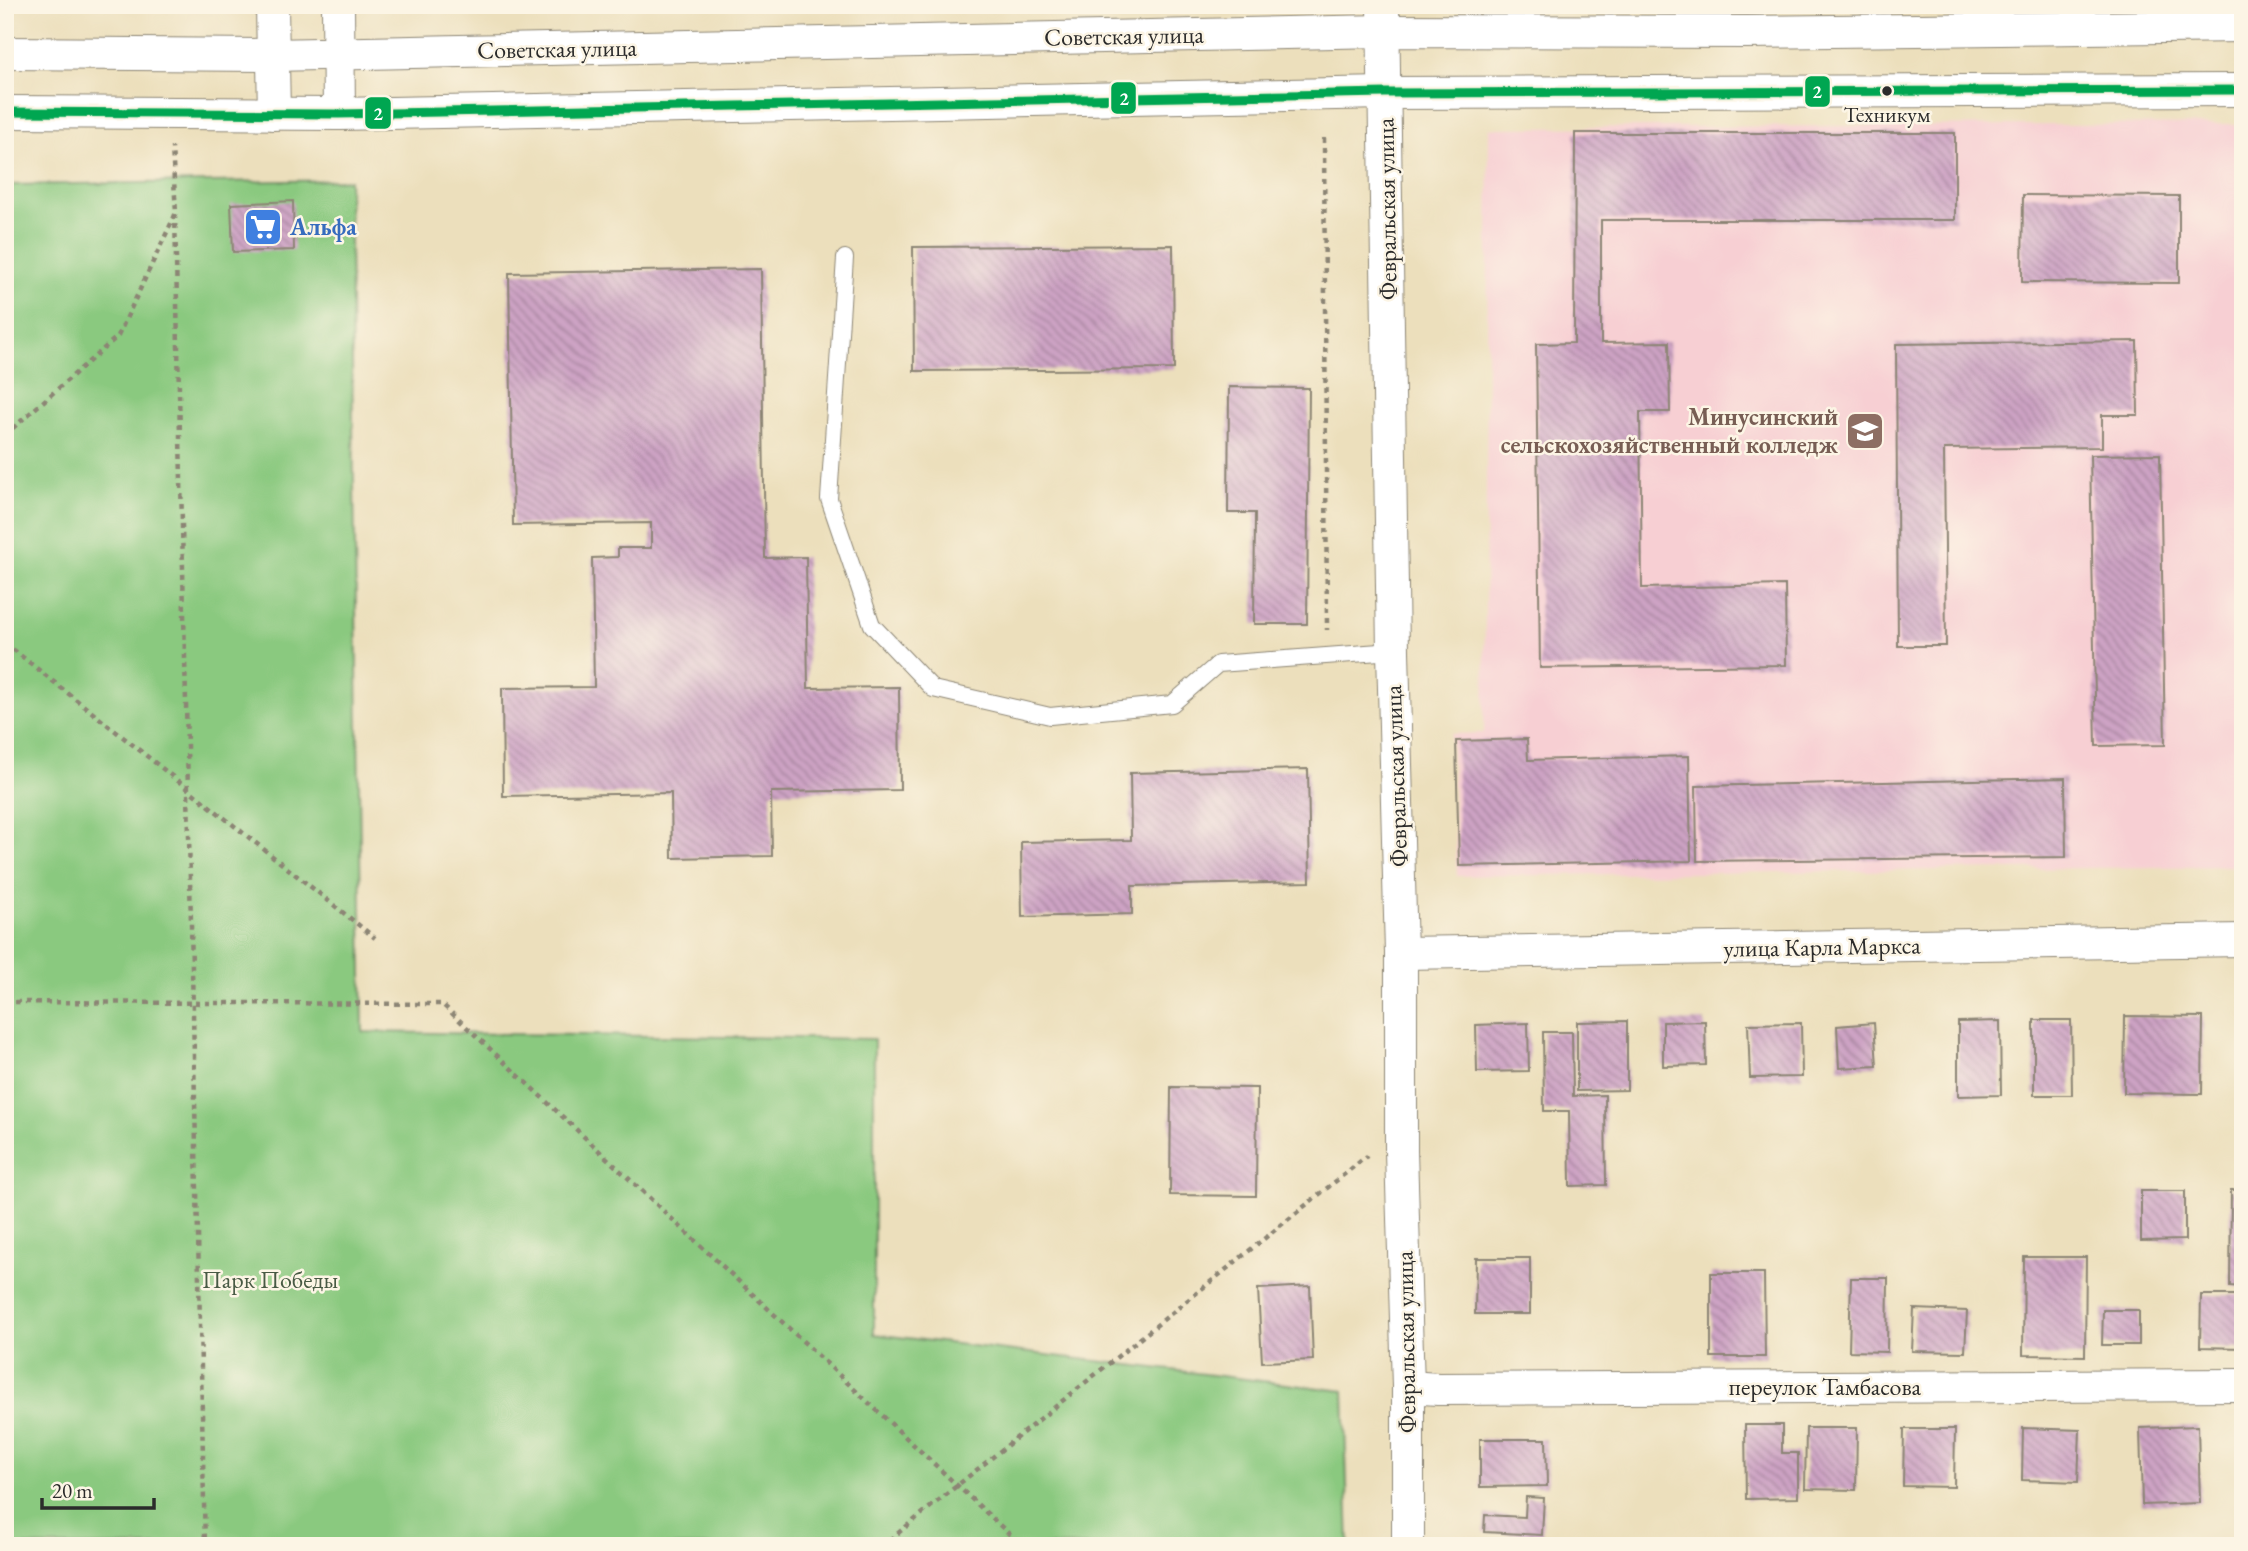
<svg xmlns="http://www.w3.org/2000/svg" width="2248" height="1551" font-family="'EB Garamond',serif">
  <style>
    .built { fill: #f7cfd3 }
    .green { fill: #8ac97f; stroke: #5a7a55; stroke-width: 2 }
    .building { fill: url(#building-back-hatch) }
    .lines { fill: none; stroke-linecap: round; stroke-linejoin: round }
    .service-casing { stroke: #8c8574; stroke-width: 18 }
    .minor-casing { stroke: #8c8574; stroke-width: 34 }
    .path { stroke: #8c8574; stroke-width: 4.5; stroke-dasharray: 5 5; stroke-linecap: butt }
    .service { stroke: #fff; stroke-width: 16 }
    .minor { stroke: #fff; stroke-width: 32 }
    .bus-1-casing { stroke: #fcf5e5; stroke-width: 14 }
    .bus-1 { stroke: #00a651; stroke-width: 9 }
    .bus-dot { fill: #2b2b2b; stroke: #fcf5e5; stroke-width: 2.5 }
    .labels { text-anchor: middle; stroke-width: 5; stroke-linejoin: round; paint-order: stroke }
    .bus-label { font-size: 22px; fill: #2b2b2b; stroke: #fcf5e5 }
    .street-label { font-size: 24px; fill: #2b2b2b; stroke: #fcf5e5 }
    .shop-label { font-size: 24px; font-weight: bold; fill: #366cbe; stroke: #fcf5e5; text-anchor: start }
    .education-label { font-size: 24px; font-weight: bold; fill: #785e54; stroke: #fcf5e5; text-anchor: end }
    .park-label { font-size: 24px; fill: #485a44; stroke: #fcf5e5 }
    .line-badge { stroke: #fcf5e5; stroke-width: 2.5 }
    .badge-label { font-size: 19px; text-anchor: middle; font-weight: bold; fill: #fff }
  </style>
  <defs>
    <pattern id="building-back-hatch" width="6" height="6" patternUnits="userSpaceOnUse" patternTransform="scale(1.75)"><rect width="6" height="6" fill="#cda3c4"/><path d="M-1 5l2 2M0 0l6 6M5-1l2 2" fill="none" stroke="#a7859f"/></pattern>
  </defs>
  <rect width="100%" height="100%" fill="#fcf5e5"/>
  <filter id="ink" filterUnits="userSpaceOnUse"><feTurbulence type="fractalNoise" baseFrequency=".0143" numOctaves="2"/><feDisplacementMap in="SourceGraphic" scale="14" xChannelSelector="R" yChannelSelector="G"/><feConvolveMatrix kernelMatrix="1 2 1 2 8 2 1 2 1" color-interpolation-filters="sRGB"/></filter>
  <filter id="wash" filterUnits="userSpaceOnUse"><feTurbulence type="fractalNoise" baseFrequency=".00686" numOctaves="4" result="noise"/><feDisplacementMap in="SourceGraphic" scale="28" xChannelSelector="R" yChannelSelector="G"/><feGaussianBlur stdDeviation="1.57" result="paint"/><feColorMatrix in="noise" values="0 0 0 0 0 0 0 0 0 0 0 0 0 0 0 0 0 1.4 0 .05"/><feComposite in="paint" operator="in"/></filter>
  <g filter="url(#wash)">
    <rect width="100%" height="100%" fill="#ecdfbc"/>
    <path class="built" d="M2243 124V866L1457 876 1451 734 1484 733 1489 128Z"/>
    <path class="green" d="M349 180 363 1032 874 1039V1334L1344 1391 1349 1546H5V185Z"/>
    <g id="blocks">
      <g class="building">
        <path d="M1575 133H1955V220H1601V343L1669 342 1670 412H1640L1642 588 1785 585 1786 665 1540 668 1536 344 1574 343Z"/>
        <path d="M2023 195 2179 196V283L2022 282Z"/>
        <path d="M293 201 294 250 233 252 231 204Z"/>
        <path d="M1173 245 1174 369 914 371 913 247Z"/>
        <path d="M761 269 765 558 806 557 808 688 899 687 900 790 771 792 772 856 672 858 671 793 503 796 502 688 594 687 592 558 618 557V548H651V523L513 525 509 273Z"/>
        <path d="M2137 341 2138 415H2102V447L1944 449 1946 646H1898L1896 344Z"/>
        <path d="M1229 387 1309 388 1307 624H1254L1255 513H1228Z"/>
        <path d="M2160 454 2165 745 2096 746 2090 455Z"/>
        <path d="M1527 739 1528 760 1689 756 1691 861 1459 866 1456 741Z"/>
        <path d="M1308 769 1310 882 1132 886V914L1022 917 1021 842 1131 840 1130 773Z"/>
        <path d="M2065 778 2066 857 1697 861 1696 786Z"/>
        <path d="M2125 1016 2203 1017 2202 1094 2124 1093Z"/>
        <path d="M2034 1020H2071L2072 1095H2034Z"/>
        <path d="M1627 1021V1090L1577 1091V1022Z"/>
        <path d="M1705 1021 1706 1065 1663 1066V1022Z"/>
        <path d="M2000 1021 2001 1095 1958 1096V1022Z"/>
        <path d="M1528 1023 1529 1071 1477 1072 1476 1025Z"/>
        <path d="M1801 1023 1802 1077 1750 1078 1748 1024Z"/>
        <path d="M1874 1023 1877 1066 1839 1068 1837 1026Z"/>
        <path d="M1543 1032H1572L1573 1096 1605 1095 1606 1185 1570 1186 1569 1111H1544Z"/>
        <path d="M1171 1087 1257 1088 1256 1196 1170 1195Z"/>
        <path d="M2231 1190H2243V1287L2230 1286Z"/>
        <path d="M2141 1191H2185V1240L2141 1241Z"/>
        <path d="M2024 1257H2086L2085 1356 2023 1355Z"/>
        <path d="M1476 1258H1530V1314H1475Z"/>
        <path d="M1711 1273H1764L1765 1357H1711Z"/>
        <path d="M1851 1278H1888L1887 1352 1849 1351Z"/>
        <path d="M1310 1286 1313 1360 1262 1362 1258 1289Z"/>
        <path d="M2201 1295H2243V1348L2200 1347Z"/>
        <path d="M1914 1309 1967 1311 1965 1352 1912 1351Z"/>
        <path d="M2103 1310H2139V1345H2102Z"/>
        <path d="M1745 1425H1782V1453H1798V1498L1746 1499Z"/>
        <path d="M2198 1426 2200 1503 2142 1505 2140 1428Z"/>
        <path d="M1806 1428H1857L1856 1490 1805 1489Z"/>
        <path d="M2023 1428 2080 1430 2078 1482 2022 1480Z"/>
        <path d="M1904 1429H1955L1954 1487 1903 1486Z"/>
        <path d="M1480 1439H1546L1547 1486 1480 1487Z"/>
        <path d="M1526 1497 1544 1498 1542 1535 1484 1532 1485 1515 1525 1517Z"/>
      </g>
    </g>
  </g>
  <g filter="url(#ink)">
    <use href="#blocks" fill-opacity="0" stroke="#8c8574" stroke-width="2"/>
    <g class="lines">
      <defs>
        <path id="service" d="M845 258 829 499 872 625 933 689 1050 716 1172 704 1218 664 1393 651"/>
        <g id="minor">
          <path d="M272 5 274 114"/>
          <path d="M338 5 339 114"/>
          <path d="M1383 5 1393 651 1401 953V1151L1408 1387V1546"/>
          <path d="M5 53 272 55 1383 31 1746 32 2243 26"/>
          <path d="M5 112 339 114 1385 93 2243 90"/>
          <path d="M1401 953 2243 940"/>
          <path d="M1408 1387 1438 1389 2243 1385"/>
        </g>
      </defs>
      <use href="#service" class="service-casing"/>
      <use href="#minor" class="minor-casing"/>
      <g class="path">
        <path d="M1324 138 1327 630"/>
        <path d="M175 214 205 1546"/>
        <path d="M5 435 118 336 176 213 172 147"/>
        <path d="M5 643 375 938"/>
        <path d="M5 1002 442 1004 1022 1546"/>
        <path d="M882 1546 1367 1156"/>
      </g>
      <use href="#service" class="service"/>
      <use href="#minor" class="minor"/>
      <defs>
        <path id="bus-1" d="M5 112 339 114 1385 93 2243 90"/>
      </defs>
      <use href="#bus-1" class="bus-1-casing"/>
      <use href="#bus-1" class="bus-1"/>
    </g>
  </g>
  <defs>
    <symbol id="supermarket-square" viewBox="-11 -11 22 22"><rect x="-9" y="-9" width="18" height="18" rx="4" fill="#3f7fe0" stroke="#fcf5e5"/><path d="M-6-5.5h2.5l.6 2H6L4.5 2H-2.5L-4.4-4H-6ZM-1.5 3.2a1.3 1.3 0 1 0 .1 0ZM3 3.2a1.3 1.3 0 1 0 .1 0Z" fill="#fff"/></symbol>
    <symbol id="university-square" viewBox="-11 -11 22 22"><rect x="-9" y="-9" width="18" height="18" rx="4" fill="#8d6e63" stroke="#fcf5e5"/><path d="M0-5L7-2L0 1L-7-2ZM-4 1L0 2.5L4 1V4Q0 6-4 4Z" fill="#fff"/></symbol>
  </defs>
  <g fill-rule="evenodd">
    <use href="#supermarket-square" x="241" y="205" width="44" height="44"/>
    <use href="#university-square" x="1843" y="409" width="44" height="44"/>
  </g>
  <circle class="bus-dot" cx="1887" cy="91" r="6"/>
  <g class="labels">
    <g class="bus-label">
      <text x="1887" y="122">Техникум</text>
    </g>
    <g class="street-label">
      <text transform="translate(1124 36) rotate(-1)" y="8">Советская улица</text>
      <text transform="translate(557 49) rotate(-1)" y="8">Советская улица</text>
      <text transform="translate(1387 209) rotate(-91)" y="8">Февральская улица</text>
      <text transform="translate(1396 776) rotate(-92)" y="8">Февральская улица</text>
      <text transform="translate(1822 947) rotate(-1)" y="8">улица Карла Маркса</text>
      <text transform="translate(1406 1342) rotate(-91)" y="8">Февральская улица</text>
      <text x="1825" y="1395">переулок Тамбасова</text>
    </g>
    <g class="shop-label">
      <text x="290" y="235">Альфа</text>
    </g>
    <g class="education-label">
      <text x="1838" y="425">Минусинский<tspan x="1838" dy="28">сельскохозяйственный колледж</tspan></text>
    </g>
    <g class="park-label">
      <text x="270" y="1288">Парк Победы</text>
    </g>
  </g>
  <g class="line-badge">
    <rect x="1804" y="75" width="27" height="33" rx="7" fill="#00a651"/>
    <rect x="1110" y="81" width="27" height="34" rx="7" fill="#00a651"/>
    <rect x="364" y="96" width="28" height="34" rx="7" fill="#00a651"/>
  </g>
  <g class="badge-label">
    <text x="1817" y="98">2</text>
    <text x="1124" y="105">2</text>
    <text x="378" y="120">2</text>
  </g>
  <rect width="2248" height="1551" fill="none" stroke="#fcf5e5" stroke-width="28"/>
  <path d="M42 1498v10h112v-10" fill="none" stroke="#2b2b2b" stroke-width="3.5"/>
  <text x="52" y="1498" font-size="21" fill="#2b2b2b" stroke="#fcf5e5" stroke-width="5" paint-order="stroke">20 m</text>
</svg>
